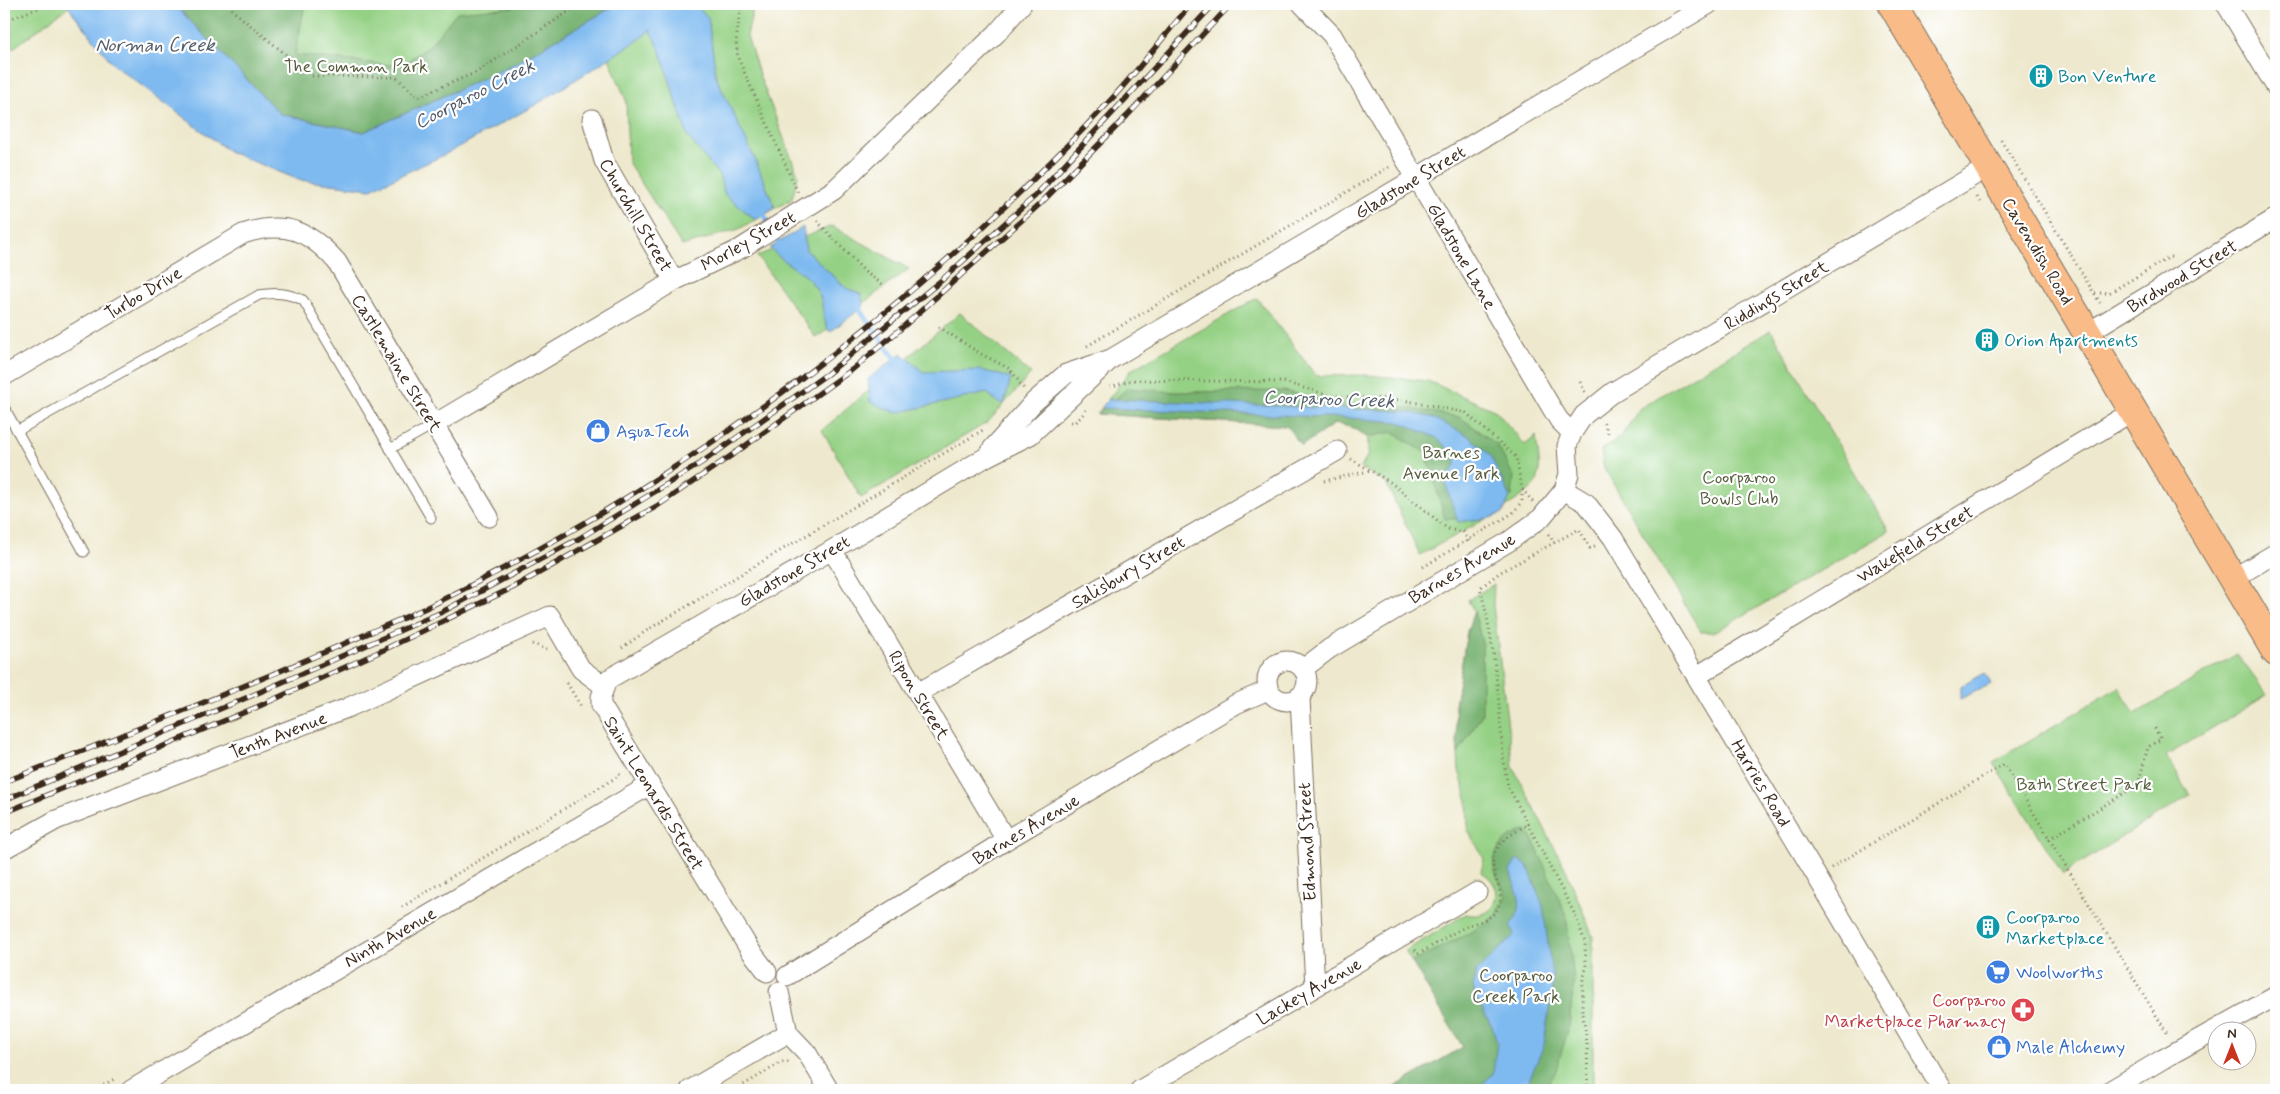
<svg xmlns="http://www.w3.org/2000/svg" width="2280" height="1094" font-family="Mynerve,sans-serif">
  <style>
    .green { fill: #95d185; stroke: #687e52 }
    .forest { fill: #78b372; stroke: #5a6e48 }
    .water { fill: #7ebaf0; stroke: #5c7287 }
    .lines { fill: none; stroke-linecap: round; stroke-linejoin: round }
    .stream { stroke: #7ebaf0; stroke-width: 5.5 }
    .lane-casing { stroke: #7a6d5c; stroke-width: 11 }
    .street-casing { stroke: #7a6d5c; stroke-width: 21 }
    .primary-casing { stroke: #7a6d5c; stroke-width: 30 }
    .path { stroke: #7a6d5c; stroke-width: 3; stroke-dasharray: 1 4; stroke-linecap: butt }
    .lane { stroke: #fff; stroke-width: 9 }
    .street { stroke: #fff; stroke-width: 19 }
    .primary { stroke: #f9bc89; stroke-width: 28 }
    .rail-casing { stroke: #3b2a1e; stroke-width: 5.5 }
    .rail { stroke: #fff; stroke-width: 4; stroke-dasharray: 11; stroke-linecap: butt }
    .labels { text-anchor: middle; stroke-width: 4.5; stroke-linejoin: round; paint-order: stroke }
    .park-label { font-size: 18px; fill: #565c3d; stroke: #fff }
    .culture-label { font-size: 18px; fill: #0d838f; stroke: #fff; text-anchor: start }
    .street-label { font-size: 18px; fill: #3b2a1e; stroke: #fff }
    .shop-label { font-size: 18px; fill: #366cbe; stroke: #fff; text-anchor: start }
    .health-label { font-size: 18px; fill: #be3a42; stroke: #fff; text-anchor: end }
    .water-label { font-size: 19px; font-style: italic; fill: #525c68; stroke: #fff }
  </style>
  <rect width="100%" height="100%" fill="#fff"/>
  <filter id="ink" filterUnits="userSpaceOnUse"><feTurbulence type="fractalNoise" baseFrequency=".02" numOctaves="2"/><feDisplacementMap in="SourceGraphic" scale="10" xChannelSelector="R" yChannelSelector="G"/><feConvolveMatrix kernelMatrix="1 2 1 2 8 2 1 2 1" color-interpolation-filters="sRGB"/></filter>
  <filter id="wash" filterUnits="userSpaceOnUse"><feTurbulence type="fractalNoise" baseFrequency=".0096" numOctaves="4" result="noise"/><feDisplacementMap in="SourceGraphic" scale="20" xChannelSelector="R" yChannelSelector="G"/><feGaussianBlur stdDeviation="1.12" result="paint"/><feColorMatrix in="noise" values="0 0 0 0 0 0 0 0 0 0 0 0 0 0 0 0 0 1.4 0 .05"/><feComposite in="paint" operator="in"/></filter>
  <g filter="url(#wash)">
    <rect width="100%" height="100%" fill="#eee9ce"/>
    <g class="green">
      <path d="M4 4H66L68 7 4 55Z"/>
      <path d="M174 4H618L364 132Z"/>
      <path d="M677 4H754L747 36 760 77 798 175 792 199 739 229 682 246 628 162 626 100 609 58 640 39Z"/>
      <path d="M832 226 909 269 816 338 757 256Z"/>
      <path d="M1257 298 1316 376 1367 375 1428 381 1496 411 1525 445 1536 436C1537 450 1543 470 1536 483 1525 501 1442 542 1420 555L1386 483 1361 468 1368 454V438L1353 428 1336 423 1301 446 1287 426 1097 414 1131 370Z"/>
      <path d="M960 313 1031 374 988 422 861 498 822 430Z"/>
      <path d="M1771 330 1889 531 1715 632H1701L1604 468 1601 450 1622 435 1640 408Z"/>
      <path d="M1494 584 1493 605 1513 767 1567 872 1593 937V1090H1390L1463 1047 1405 951 1466 914C1497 922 1509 887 1481 872L1484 859 1468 830 1467 798 1459 770 1455 706 1467 632 1474 611 1468 600Z"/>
      <path d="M2237 654 2267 695 2166 756 2190 795 2063 874 1993 762 2119 687 2135 714Z"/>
    </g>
    <g class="forest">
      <path d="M174 4H305L295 55 400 66 428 47 457 12 544 4H618L508 67 364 132 280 114Z"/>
      <path d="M1128 388 1175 392 1284 391 1330 402 1400 407 1460 417 1497 445 1514 477 1512 496 1463 519H1445L1426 453 1392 432 1368 437 1353 428 1336 423 1301 446 1287 426 1097 414Z"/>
      <path d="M1474 611 1482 643V714L1458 754 1455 706 1467 632Z"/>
      <path d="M1526 831 1531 835 1566 915 1574 980 1569 1027 1555 1073 1545 1090H1390L1463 1047 1412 962 1473 931 1497 915 1506 895C1502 887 1496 876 1494 868 1492 849 1509 834 1526 831Z"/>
    </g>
    <g class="water">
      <path d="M66 4H174L280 114 364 132 508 67 618 4H694L708 17 716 77 755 159 775 208 756 220 725 195 719 175 688 137 659 48 650 30 640 39 537 104 446 154 371 189 299 180 230 152 113 64Z"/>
      <path d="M803 227 806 250 846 288 861 294 864 306 830 332C820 316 825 307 819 294 810 273 784 265 770 248Z"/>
      <path d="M902 353 923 372 981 370 1011 378 1004 404 997 402 987 393 896 413 870 402 868 379Z"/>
      <path d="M1109 399 1401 411 1431 417 1469 436 1490 455 1510 497 1503 513 1490 518 1458 522 1445 482 1456 463 1455 456 1437 438 1399 422 1348 418 1101 408Z"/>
      <path d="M1985 673 1991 684 1960 699V687Z"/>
      <path d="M1517 859 1528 866 1543 906 1553 982 1544 1045 1525 1090H1476L1493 1074 1497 1042 1492 1026 1475 996 1473 985 1476 972 1514 935 1510 925C1528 907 1516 892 1510 871Z"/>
    </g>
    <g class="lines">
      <g class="stream">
        <path d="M761 210 782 248"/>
        <path d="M855 303 899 364"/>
      </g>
    </g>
  </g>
  <g filter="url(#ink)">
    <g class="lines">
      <defs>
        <g id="lane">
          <path d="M4 407 84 552"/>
          <path d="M17 431 259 295C276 292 287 293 303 300L431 518"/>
          <path d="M390 449 433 425"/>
        </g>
        <g id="street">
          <path d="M1302 4 1332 35 1554 412 1559 420 1572 433"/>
          <path d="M2226 4 2276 87"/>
          <path d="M592 119 604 161 674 281"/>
          <path d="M2087 333 2276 218"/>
          <path d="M4 376 243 234C284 220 309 230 337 262L489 517"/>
          <path d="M433 425 674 281 740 249 834 190 997 33 1022 4"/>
          <path d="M992 449 1034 402 1066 374 1111 359 1709 4"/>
          <path d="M1564 490 1586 503 1613 538 1817 877 1942 1090"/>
          <path d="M832 550 1006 840"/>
          <path d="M2232 579 2276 553"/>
          <circle cx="1287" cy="681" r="20"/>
          <path d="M1303 669 1329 649 1508 542 1541 518 1564 490 1569 474 1567 446 1572 433 1584 415 1613 392 1988 167"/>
          <path d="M1697 676 2133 411"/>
          <path d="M918 693 1337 451"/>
          <path d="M1300 698 1315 987"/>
          <path d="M4 849 56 820 347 708 550 616 581 669 604 686"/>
          <path d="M767 972 750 950 601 705V697L607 680 832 550 986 457 1030 435 1111 359"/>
          <path d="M787 976 1006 840 1236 704 1268 690"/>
          <path d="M779 992 788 1033 807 1053 829 1090"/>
          <path d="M131 1090 650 785"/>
          <path d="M690 1090 788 1033"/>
          <path d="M1140 1090 1477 892"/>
          <path d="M2111 1090 2163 1059 2276 996"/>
        </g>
        <path id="primary" d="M1892 4 2276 652"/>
      </defs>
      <use href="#lane" class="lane-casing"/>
      <use href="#street" class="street-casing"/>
      <use href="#primary" class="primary-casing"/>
      <g class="path">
        <path d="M230 4 233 11 312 76 396 77 418 97 477 72 580 4"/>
        <path d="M741 4 736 42 738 58 798 193"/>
        <path d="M4 21 49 4"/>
        <path d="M2001 140 2100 303"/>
        <path d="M1977 197 1981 205"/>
        <path d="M817 221 865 272 885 286"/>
        <path d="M2095 293H2109L2170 257 2174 258"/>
        <path d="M939 327 981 354 1010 369 1024 389"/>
        <path d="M1087 346 1389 167"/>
        <path d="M1580 382 1585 392"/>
        <path d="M1110 387 1132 380 1283 382 1332 396 1403 400 1466 413 1516 457 1522 489 1533 502"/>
        <path d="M1071 422 1074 423 1081 417 1086 410"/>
        <path d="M1604 423 1608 433"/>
        <path d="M1351 459 1390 482 1448 529 1463 532 1470 543"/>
        <path d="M1324 481 1369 471"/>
        <path d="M1549 534 1554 543"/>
        <path d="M1423 567 1513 513 1522 501V490"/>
        <path d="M532 644 547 649"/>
        <path d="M622 648 649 629 983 430"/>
        <path d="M567 683 582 708"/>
        <path d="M2049 839 2138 785 2148 747 2161 739 2154 727"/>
        <path d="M1831 868 2004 764 2168 1035"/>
        <path d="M402 907 620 775 619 774"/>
        <path d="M1415 950 1418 954C1435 945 1451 933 1468 926 1477 921 1488 921 1495 912 1511 893 1484 870 1496 850 1503 838 1517 831 1528 824"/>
        <path d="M2158 1087 2160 1090"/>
        <path d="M95 1090 116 1078"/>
        <path d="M735 1090 782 1062H790"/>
        <path d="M1588 1090 1587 1042 1582 1009 1583 980 1586 968 1585 942 1575 915 1508 786C1503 763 1502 741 1500 718 1497 675 1491 629 1480 588L1499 573 1579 529 1590 548 1597 545"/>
      </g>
      <use href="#lane" class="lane"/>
      <use href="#street" class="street"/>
      <use href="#primary" class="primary"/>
      <defs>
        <g id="rail">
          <path d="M4 782C116 738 228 694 339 646 372 631 406 618 438 602 688 479 917 307 1107 104 1137 72 1163 37 1191 4"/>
          <path d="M4 800 253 695 442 612 580 538 701 463 827 374 943 279 1034 197 1214 4"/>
          <path d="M4 813 257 707 381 651 514 587 657 506 738 451 853 369 904 326 1041 203 1127 116 1231 4"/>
        </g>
      </defs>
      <use href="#rail" class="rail-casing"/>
      <use href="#rail" class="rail"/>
    </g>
  </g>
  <defs>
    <symbol id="building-disc" viewBox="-11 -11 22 22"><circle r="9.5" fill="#0f9aa8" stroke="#fff"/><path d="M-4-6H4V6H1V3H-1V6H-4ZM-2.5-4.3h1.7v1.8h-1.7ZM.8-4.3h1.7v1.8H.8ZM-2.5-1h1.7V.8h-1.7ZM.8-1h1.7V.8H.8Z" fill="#fff"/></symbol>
    <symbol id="shop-disc" viewBox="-11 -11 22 22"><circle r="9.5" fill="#3f7fe0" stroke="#fff"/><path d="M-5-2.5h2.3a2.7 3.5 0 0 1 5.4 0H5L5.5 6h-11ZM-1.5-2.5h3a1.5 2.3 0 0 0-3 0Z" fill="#fff"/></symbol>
    <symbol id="supermarket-disc" viewBox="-11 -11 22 22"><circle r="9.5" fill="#3f7fe0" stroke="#fff"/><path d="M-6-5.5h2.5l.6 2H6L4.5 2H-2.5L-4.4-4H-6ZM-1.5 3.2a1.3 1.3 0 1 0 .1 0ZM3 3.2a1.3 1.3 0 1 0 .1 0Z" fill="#fff"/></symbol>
    <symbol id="pharmacy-disc" viewBox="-11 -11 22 22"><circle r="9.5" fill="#e0444e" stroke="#fff"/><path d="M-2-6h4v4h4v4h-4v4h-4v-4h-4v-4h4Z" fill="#fff"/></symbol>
  </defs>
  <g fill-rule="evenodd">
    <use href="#building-disc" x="2027" y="62" width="28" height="28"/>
    <use href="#building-disc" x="1973" y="326" width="28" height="28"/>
    <use href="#shop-disc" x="584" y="417" width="28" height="28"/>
    <use href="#building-disc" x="1974" y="913" width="28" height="28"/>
    <use href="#supermarket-disc" x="1984" y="958" width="28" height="28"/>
    <use href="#pharmacy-disc" x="2009" y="996" width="28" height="28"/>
    <use href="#shop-disc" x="1985" y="1033" width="28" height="28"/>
  </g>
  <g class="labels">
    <g class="park-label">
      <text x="356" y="72">The Common Park</text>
      <text x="1451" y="458">Barnes<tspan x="1451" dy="21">Avenue Park</tspan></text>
      <text x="1739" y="483">Coorparoo<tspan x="1739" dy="21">Bowls Club</tspan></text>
      <text x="2084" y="790">Bath Street Park</text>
      <text x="1516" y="981">Coorparoo<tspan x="1516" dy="21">Creek Park</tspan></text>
    </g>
    <g class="culture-label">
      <text x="2058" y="82">Bon Venture</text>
      <text x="2004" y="346">Orion Apartments</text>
      <text x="2006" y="923">Coorparoo<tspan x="2006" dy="21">Marketplace</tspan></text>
    </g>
    <g class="street-label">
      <text transform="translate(1410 182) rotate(-31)" y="6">Gladstone Street</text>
      <text transform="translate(636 215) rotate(60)" y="6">Churchill Street</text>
      <text transform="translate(748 241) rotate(-29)" y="6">Morley Street</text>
      <text transform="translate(2038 251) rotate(59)" y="6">Cavendish Road</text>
      <text transform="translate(1462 256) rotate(60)" y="6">Gladstone Lane</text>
      <text transform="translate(2182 276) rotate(-31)" y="6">Birdwood Street</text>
      <text transform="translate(143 293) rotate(-31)" y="6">Turbo Drive</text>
      <text transform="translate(1776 295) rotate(-31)" y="6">Riddings Street</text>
      <text transform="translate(397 363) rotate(59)" y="6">Castlemaine Street</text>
      <text transform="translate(1915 544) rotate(-31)" y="6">Wakefield Street</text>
      <text transform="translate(1462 568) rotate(-31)" y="6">Barnes Avenue</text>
      <text transform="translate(794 571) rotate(-30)" y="6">Gladstone Street</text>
      <text transform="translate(1128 572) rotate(-30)" y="6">Salisbury Street</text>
      <text transform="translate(919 695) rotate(59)" y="6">Ripon Street</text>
      <text transform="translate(278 735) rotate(-21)" y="6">Tenth Avenue</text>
      <text transform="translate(1761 783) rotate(59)" y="6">Harries Road</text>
      <text transform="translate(654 793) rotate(59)" y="6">Saint Leonards Street</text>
      <text transform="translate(1026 829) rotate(-31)" y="6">Barnes Avenue</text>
      <text transform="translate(1307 842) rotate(-93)" y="6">Edmond Street</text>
      <text transform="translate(390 937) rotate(-30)" y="6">Ninth Avenue</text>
      <text transform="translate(1309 991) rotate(-30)" y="6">Lackey Avenue</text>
    </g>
    <g class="shop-label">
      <text x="616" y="437">AquaTech</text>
      <text x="2016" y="978">Woolworths</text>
      <text x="2016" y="1053">Male Alchemy</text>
    </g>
    <g class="health-label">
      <text x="2006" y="1006">Coorparoo<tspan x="2006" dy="21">Marketplace Pharmacy</tspan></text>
    </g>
    <g class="water-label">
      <text x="155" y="51">Norman Creek</text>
      <text transform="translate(474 93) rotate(-27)" y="7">Coorparoo Creek</text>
      <text transform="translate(1329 398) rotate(2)" y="7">Coorparoo Creek</text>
    </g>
  </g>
  <rect width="2280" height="1094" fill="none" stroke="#fff" stroke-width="20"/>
  <g transform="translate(2232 1046)"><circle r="24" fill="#ffffff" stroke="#b1aaa5"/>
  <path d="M0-4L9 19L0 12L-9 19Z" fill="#c8321e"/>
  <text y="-8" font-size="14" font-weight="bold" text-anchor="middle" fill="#3b2a1e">N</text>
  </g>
</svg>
